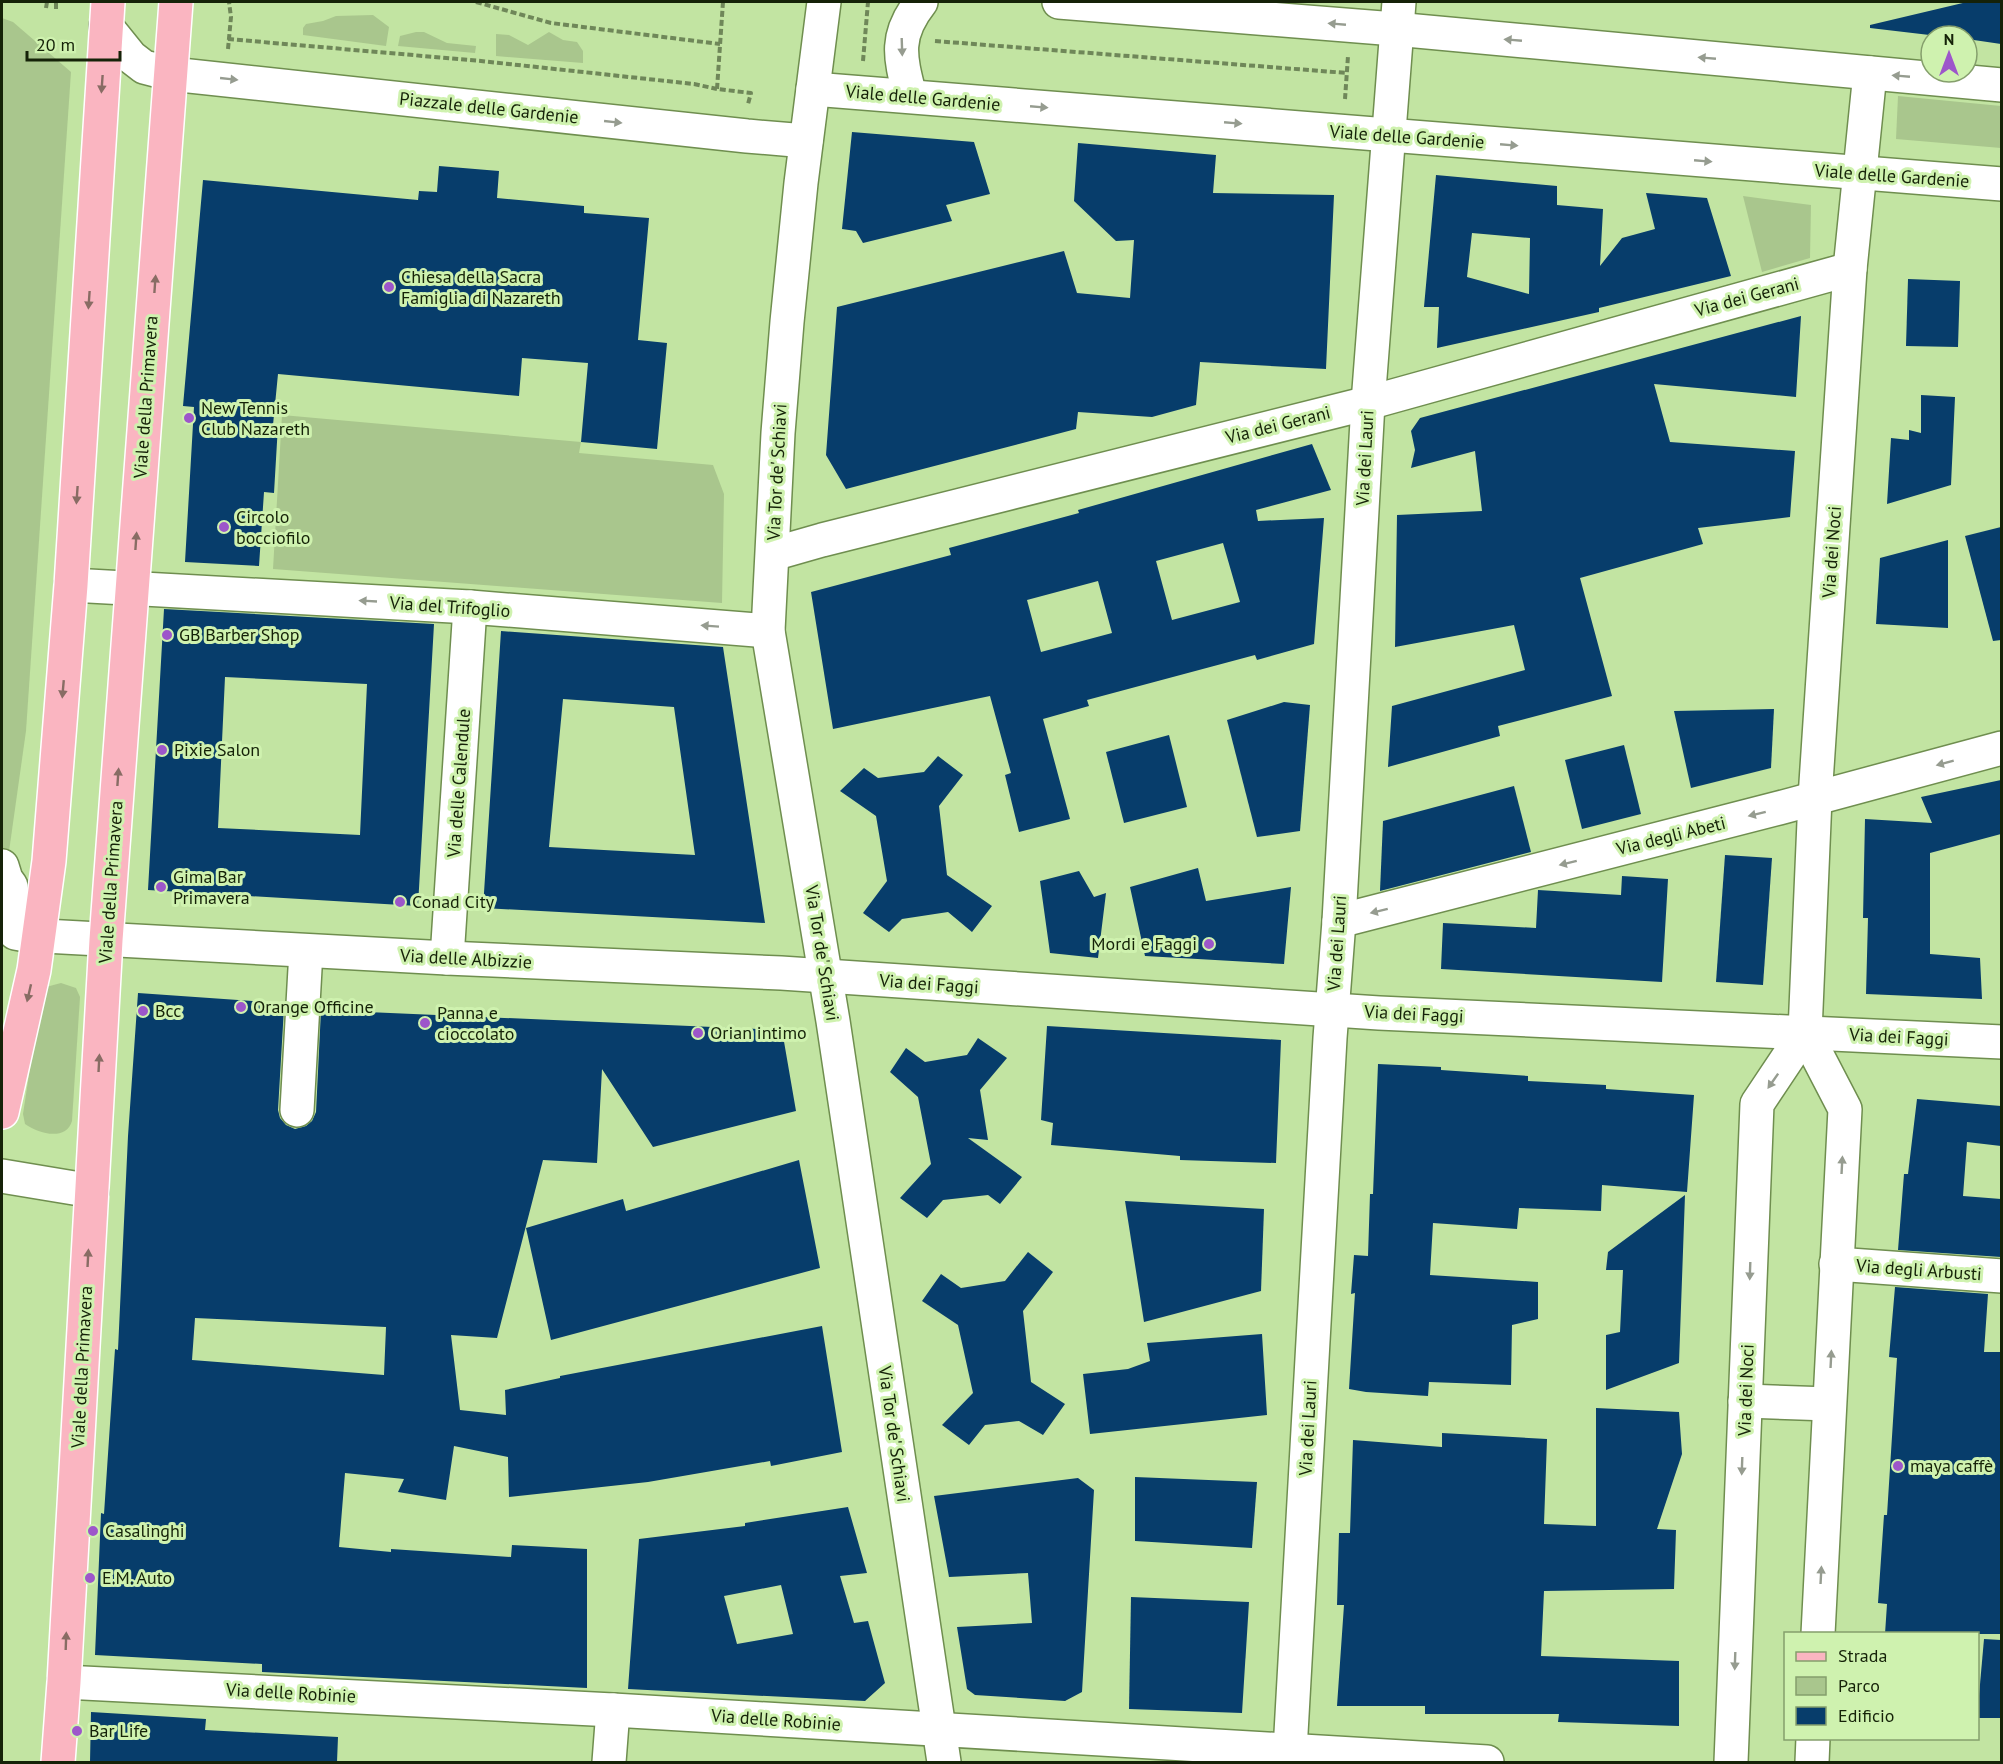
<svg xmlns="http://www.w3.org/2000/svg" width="2003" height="1764" font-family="'PT Sans',sans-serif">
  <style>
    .green { fill: #a9c68d }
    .building { fill: #073d6b; fill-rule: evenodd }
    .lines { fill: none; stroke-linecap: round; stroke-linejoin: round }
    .minor-casing { stroke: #6f8e4f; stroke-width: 36 }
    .major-casing { stroke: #fff; stroke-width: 36 }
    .path { stroke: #6f8759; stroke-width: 4; stroke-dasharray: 6 3; stroke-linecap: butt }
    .minor { stroke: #fff; stroke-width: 33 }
    .major { stroke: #fab5c1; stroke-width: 33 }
    .oneway { fill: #969c90 }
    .oneway2 { fill: #886c64 }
    .poi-dot { fill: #9d56ca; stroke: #cff2af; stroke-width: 2 }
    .labels { text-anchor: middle; stroke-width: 6; stroke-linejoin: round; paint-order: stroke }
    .street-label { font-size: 18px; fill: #152208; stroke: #cff2af }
    .poi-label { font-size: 18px; fill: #152208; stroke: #cff2af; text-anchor: start }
  </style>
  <rect width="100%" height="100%" fill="#c2e4a2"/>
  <g class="green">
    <path d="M373 15 389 27 386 46 303 35V28L306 24 323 21 336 16Z"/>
    <path d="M2 18 13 22 71 72 26 731 2 901Z"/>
    <path d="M416 32H424L447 43 476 46 475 53 398 46 400 36Z"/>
    <path d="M549 32 563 40 577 42 583 51V63L496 56V34L509 35 528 45Z"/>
    <path d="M1898 96 2001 106V148L1896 139Z"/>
    <path d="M1743 196 1811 205 1810 258 1762 272Z"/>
    <path d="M282 415 581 442 579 453 713 465 724 494 722 603 273 569Z"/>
    <path d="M61 983 76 988 80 997 72 1121C66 1142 37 1133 25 1124L23 1114 41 996 46 987Z"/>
  </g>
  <g class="building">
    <path d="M1967 2H2001V44L1967 39V36H1938L1870 28V25Z"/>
    <path d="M852 132 974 142 990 194 946 205 952 221 863 243 856 231 842 229Z"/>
    <path d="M1078 143 1216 155 1213 193 1334 195 1326 369 1200 362 1196 405 1152 417 1078 412 1076 429 846 489 826 455 837 307 1064 251 1077 293 1130 298 1134 240 1116 241 1074 201Z"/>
    <path d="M439 166 499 171 497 198 584 206V213L649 218 638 340 667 343 657 449 581 442 588 363 522 358 519 396 278 374 273 425H278L274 493 264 492 259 566 185 562 194 407 183 406 203 180 418 200 419 191 437 192Z"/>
    <path d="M1436 175 1557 186V205L1603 209 1600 266 1622 238 1655 229 1646 193 1707 198 1731 276 1599 308V312L1437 348 1439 307H1424ZM1472 233 1530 238 1529 294 1467 277Z"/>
    <path d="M1908 279 1960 281 1958 347 1906 346Z"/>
    <path d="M1801 316 1796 397 1654 384 1670 442 1795 451 1790 517 1698 528 1703 544 1580 578 1612 696 1498 726 1500 736 1388 767 1392 706 1525 670 1514 625 1395 647 1397 515 1482 511 1475 451 1411 468 1415 450 1411 431 1420 418Z"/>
    <path d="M1921 395 1955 397 1951 485 1887 504 1891 438 1909 440V430L1921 433Z"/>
    <path d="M1312 444 1331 490 1256 510 1258 521 1324 518 1314 644 1257 660 1255 655 1087 700 1089 706 1043 719 1070 819 1019 832 1005 775 1011 773 990 696 833 729 811 592 951 555 949 548 1079 513 1078 510ZM1223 543 1240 602 1172 620 1156 561ZM1098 581 1112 633 1041 652 1027 600Z"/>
    <path d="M2001 527V640L1993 641 1965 536Z"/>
    <path d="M1948 540V628L1876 624 1880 558Z"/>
    <path d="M164 609 434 624 418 906 148 890ZM225 677 367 684 360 835 218 828Z"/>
    <path d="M501 631 723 647 765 923 483 908ZM563 699 674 707 695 855 549 847Z"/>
    <path d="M1284 702 1310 705 1300 831 1257 837 1227 720Z"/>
    <path d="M1774 709 1771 768 1691 788 1674 711Z"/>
    <path d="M1169 735 1187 807 1124 823 1106 752Z"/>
    <path d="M1624 745 1641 814 1582 829 1565 760Z"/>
    <path d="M938 756 963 775 939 806 947 875 992 906 972 932 948 912 902 919 889 932 863 913 887 881 876 816 840 791 864 768 878 778 924 772Z"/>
    <path d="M2001 780V834L1930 853V954L1980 958 1982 999 1866 994 1868 918H1863L1865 819 1932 823 1921 797Z"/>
    <path d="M1514 786 1531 852 1380 891 1383 821Z"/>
    <path d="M1725 855 1772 858 1763 985 1716 982Z"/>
    <path d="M1198 868 1206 901 1291 887 1284 964 1145 956 1130 887Z"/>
    <path d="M1079 871 1094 897 1106 893 1098 958 1050 953 1040 881Z"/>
    <path d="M1622 876 1668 879 1662 982 1441 969 1443 923 1536 928 1538 890 1621 895Z"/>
    <path d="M138 993 281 1003 280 1008H284L278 1110 280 1118 286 1125 295 1129 306 1126 312 1121 316 1112 321 1010 782 1030 796 1111 653 1147 602 1069 597 1163 543 1160 497 1338 451 1335 460 1410 506 1415 505 1390 560 1378V1376L822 1326 842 1452 771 1466 770 1461 648 1482 509 1497 508 1457 454 1446 446 1500 398 1492 404 1479 345 1473 339 1547 391 1552V1549L511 1557 512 1545 587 1549V1688L262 1672V1664L95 1655 101 1513 104 1514 115 1349 118 1350 128 1136ZM195 1318 386 1327 384 1375 192 1360Z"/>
    <path d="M1047 1026 1281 1040 1276 1163 1180 1160V1156L1051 1145 1053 1123 1041 1120Z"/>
    <path d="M978 1038 1007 1058 980 1090 988 1140 968 1138 1022 1177 1000 1204 988 1195 943 1200 927 1218 900 1198 931 1164 918 1097 890 1072 906 1048 925 1062 967 1055Z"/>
    <path d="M1378 1064 1441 1067V1070L1528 1076V1081L1606 1085V1089L1694 1095 1687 1192 1602 1185 1601 1211 1519 1208 1517 1229 1433 1223 1430 1275 1538 1282V1319L1512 1325 1511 1385 1429 1382 1428 1396 1366 1392 1349 1389 1355 1293 1351 1294 1354 1255 1368 1256 1370 1194H1373Z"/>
    <path d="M1917 1099 2001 1106V1146L1967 1142 1963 1196 2001 1199V1257L1898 1250 1904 1174H1908Z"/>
    <path d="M799 1160 820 1268 551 1340 526 1228 623 1199 626 1211Z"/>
    <path d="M1685 1195 1679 1363 1606 1390V1335L1620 1332 1623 1270H1606L1608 1252Z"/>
    <path d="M1125 1201 1264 1209 1261 1291 1144 1322Z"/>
    <path d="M1028 1252 1053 1272 1023 1311 1031 1382 1065 1404 1043 1435 1019 1421 985 1425 969 1445 942 1425 973 1393 958 1325 922 1301 941 1274 961 1288 1005 1281Z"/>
    <path d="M1895 1287 1988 1294 1984 1352H2001V1634H1885L1887 1604 1878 1603 1884 1515H1887L1897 1358 1889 1357Z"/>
    <path d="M1262 1334 1267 1415 1090 1434 1083 1374 1128 1369 1150 1361 1147 1343Z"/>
    <path d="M1596 1408 1679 1412 1682 1454 1657 1529 1676 1530 1674 1589 1544 1591 1541 1656 1679 1661V1726L1558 1722 1559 1714H1425V1706H1337L1344 1605H1337L1339 1533H1350L1353 1440 1442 1447V1433L1547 1439 1544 1524 1596 1526Z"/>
    <path d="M1135 1477 1257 1482 1252 1548 1135 1541Z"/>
    <path d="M1078 1478 1094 1490 1082 1692 1065 1701 975 1695 967 1689 957 1627 1032 1623 1028 1573 949 1577 934 1496Z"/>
    <path d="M848 1507 867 1573 840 1576 854 1623 868 1621 885 1683 865 1701 628 1689 639 1539 745 1526V1523ZM781 1585 793 1634 737 1644 724 1596Z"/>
    <path d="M1131 1597 1249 1602 1242 1713 1129 1709Z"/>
    <path d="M1984 1639 2001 1640V1718H1977Z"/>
    <path d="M91 1712 206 1719 205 1730 338 1737 337 1762H90Z"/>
  </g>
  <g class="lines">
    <defs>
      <g id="minor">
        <path d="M824 2 801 183 787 322 778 433 768 631 833 1021 944 1762"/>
        <path d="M1059 2 1395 29 2002 85"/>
        <path d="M106 26 131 57 144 67 171 74 747 136 806 141"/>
        <path d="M813 89 2002 184"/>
        <path d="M910 96C900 57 894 36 921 2"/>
        <path d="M773 554 822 540 1368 403 1850 269"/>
        <path d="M71 585 470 607 768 631"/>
        <path d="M2 866 6 879 11 886 15 933 26 935 447 958 781 973 1379 1013 2002 1042"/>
        <path d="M1339 921 1779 808 2002 748"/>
        <path d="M447 958 470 607"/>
        <path d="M1805 1032 1845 1109 1818 1634"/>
        <path d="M297 1110 306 951"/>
        <path d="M2 1176 92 1191"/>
        <path d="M1836 1264 2002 1276"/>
        <path d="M1745 1401 1829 1404"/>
        <path d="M64 1682 613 1710 1487 1762"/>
        <path d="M1290 1751 1330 1038 1339 921 1368 403 1399 2"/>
        <path d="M609 1762 613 1710"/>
        <path d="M1731 1762 1757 1104 1805 1032 1815 798 1850 269 1870 73"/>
        <path d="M1812 1762 1813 1738"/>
      </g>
      <g id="major">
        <path d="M2 1112 34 970 49 861 71 585 108 2"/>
        <path d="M58 1762 64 1682 106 940 176 2"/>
      </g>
    </defs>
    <use href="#minor" class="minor-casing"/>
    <use href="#major" class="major-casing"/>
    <g class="path">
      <path d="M476 2 551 23 720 44"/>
      <path d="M723 2 717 89 751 93 748 104"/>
      <path d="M46 8 47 2"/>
      <path d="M56 9V2"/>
      <path d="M228 39 481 61 694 84 717 89"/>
      <path d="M935 41 1347 73"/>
      <path d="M228 49 231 17 229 2"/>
      <path d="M863 61 868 2"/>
      <path d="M1345 99 1348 56"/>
    </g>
    <use href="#minor" class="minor"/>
    <use href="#major" class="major"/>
  </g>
  <defs><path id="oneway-solid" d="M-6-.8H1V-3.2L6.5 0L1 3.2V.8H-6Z" transform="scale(1.5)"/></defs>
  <g class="oneway">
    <use href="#oneway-solid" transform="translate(1337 24) rotate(-175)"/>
    <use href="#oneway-solid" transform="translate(1513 40) rotate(-175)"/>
    <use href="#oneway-solid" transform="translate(902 47) rotate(88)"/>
    <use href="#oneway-solid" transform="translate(1707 58) rotate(-175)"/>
    <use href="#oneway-solid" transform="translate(1901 76) rotate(-175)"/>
    <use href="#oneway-solid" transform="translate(229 79) rotate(6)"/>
    <use href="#oneway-solid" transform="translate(1039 107) rotate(5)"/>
    <use href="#oneway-solid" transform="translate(613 122) rotate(6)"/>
    <use href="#oneway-solid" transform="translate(1233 123) rotate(5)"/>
    <use href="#oneway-solid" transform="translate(1509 145) rotate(5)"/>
    <use href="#oneway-solid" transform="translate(1703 161) rotate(5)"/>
    <use href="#oneway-solid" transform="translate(368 601) rotate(-177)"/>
    <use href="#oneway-solid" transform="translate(710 626) rotate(-176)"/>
    <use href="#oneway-solid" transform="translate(1945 763) rotate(165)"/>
    <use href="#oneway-solid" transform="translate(1757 814) rotate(166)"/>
    <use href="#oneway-solid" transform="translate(1568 863) rotate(166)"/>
    <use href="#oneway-solid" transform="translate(1379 911) rotate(166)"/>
    <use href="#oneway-solid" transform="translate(1773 1081) rotate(125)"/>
    <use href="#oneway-solid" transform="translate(1842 1165) rotate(-87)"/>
    <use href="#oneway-solid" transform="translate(1750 1271) rotate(92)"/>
    <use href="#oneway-solid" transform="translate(1831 1359) rotate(-87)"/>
    <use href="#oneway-solid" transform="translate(1742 1466) rotate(92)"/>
    <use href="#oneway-solid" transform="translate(1821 1575) rotate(-87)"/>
    <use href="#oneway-solid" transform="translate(1735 1661) rotate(92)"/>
  </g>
  <g class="oneway2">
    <use href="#oneway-solid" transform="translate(102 84) rotate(94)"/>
    <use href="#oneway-solid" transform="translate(155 284) rotate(-86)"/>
    <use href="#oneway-solid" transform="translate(89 300) rotate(94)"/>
    <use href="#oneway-solid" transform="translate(77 495) rotate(94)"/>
    <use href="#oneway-solid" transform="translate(136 541) rotate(-86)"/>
    <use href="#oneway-solid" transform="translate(63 689) rotate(95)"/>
    <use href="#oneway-solid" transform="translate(118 777) rotate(-86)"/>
    <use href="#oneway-solid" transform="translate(29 993) rotate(103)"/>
    <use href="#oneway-solid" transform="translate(99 1063) rotate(-87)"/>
    <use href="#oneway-solid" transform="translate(88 1258) rotate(-87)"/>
    <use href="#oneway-solid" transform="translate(66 1641) rotate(-88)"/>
  </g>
  <g class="poi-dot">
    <circle cx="389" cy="287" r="6"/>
    <circle cx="189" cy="418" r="6"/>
    <circle cx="224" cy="527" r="6"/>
    <circle cx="167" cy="635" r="6"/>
    <circle cx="162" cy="750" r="6"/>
    <circle cx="161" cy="887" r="6"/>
    <circle cx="400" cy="902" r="6"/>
    <circle cx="1209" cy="944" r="6"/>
    <circle cx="241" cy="1007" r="6"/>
    <circle cx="143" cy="1011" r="6"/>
    <circle cx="425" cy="1023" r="6"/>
    <circle cx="698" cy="1033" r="6"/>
    <circle cx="1898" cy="1466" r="6"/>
    <circle cx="93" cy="1531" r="6"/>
    <circle cx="90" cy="1578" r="6"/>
    <circle cx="77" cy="1731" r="6"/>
  </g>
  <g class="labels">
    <g class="street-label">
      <text transform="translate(923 98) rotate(5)" y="6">Viale delle Gardenie</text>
      <text transform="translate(489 108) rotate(6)" y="6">Piazzale delle Gardenie</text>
      <text transform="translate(1407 137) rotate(4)" y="6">Viale delle Gardenie</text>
      <text transform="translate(1892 176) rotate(4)" y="6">Viale delle Gardenie</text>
      <text transform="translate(1747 297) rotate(-15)" y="6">Via dei Gerani</text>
      <text transform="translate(146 397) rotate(-86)" y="6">Viale della Primavera</text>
      <text transform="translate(1278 425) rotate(-14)" y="6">Via dei Gerani</text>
      <text transform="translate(1365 458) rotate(-87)" y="6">Via dei Lauri</text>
      <text transform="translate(777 472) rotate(-87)" y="6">Via Tor de' Schiavi</text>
      <text transform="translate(1832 552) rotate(-86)" y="6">Via dei Noci</text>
      <text transform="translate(450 607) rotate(4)" y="6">Via del Trifoglio</text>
      <text transform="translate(459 783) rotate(-86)" y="6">Via delle Calendule</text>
      <text transform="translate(1671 836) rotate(-14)" y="6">Via degli Abeti</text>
      <text transform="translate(111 882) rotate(-86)" y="6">Viale della Primavera</text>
      <text transform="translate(1337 943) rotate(-86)" y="6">Via dei Lauri</text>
      <text transform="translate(822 953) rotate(81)" y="6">Via Tor de' Schiavi</text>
      <text transform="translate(466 959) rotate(3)" y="6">Via delle Albizzie</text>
      <text transform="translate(929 984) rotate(4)" y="6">Via dei Faggi</text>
      <text transform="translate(1414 1014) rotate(3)" y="6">Via dei Faggi</text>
      <text transform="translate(1899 1037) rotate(3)" y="6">Via dei Faggi</text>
      <text transform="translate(1919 1270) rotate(4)" y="6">Via degli Arbusti</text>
      <text transform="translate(82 1367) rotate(-87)" y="6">Viale della Primavera</text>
      <text transform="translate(1746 1390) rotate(-88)" y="6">Via dei Noci</text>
      <text transform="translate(1308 1428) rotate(-87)" y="6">Via dei Lauri</text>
      <text transform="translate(894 1434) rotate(82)" y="6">Via Tor de' Schiavi</text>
      <text transform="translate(291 1693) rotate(3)" y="6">Via delle Robinie</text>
      <text transform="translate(776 1720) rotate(4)" y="6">Via delle Robinie</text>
    </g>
    <g class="poi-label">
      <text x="401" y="283">Chiesa della Sacra<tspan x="401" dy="21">Famiglia di Nazareth</tspan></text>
      <text x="201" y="414">New Tennis<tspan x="201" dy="21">Club Nazareth</tspan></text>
      <text x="236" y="523">Circolo<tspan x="236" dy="21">bocciofilo</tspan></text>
      <text x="179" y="641">GB Barber Shop</text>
      <text x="174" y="756">Pixie Salon</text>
      <text x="173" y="883">Gima Bar<tspan x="173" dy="21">Primavera</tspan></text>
      <text x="412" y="908">Conad City</text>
      <text x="1197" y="950" text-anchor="end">Mordi e Faggi</text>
      <text x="253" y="1013">Orange Officine</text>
      <text x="155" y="1017">Bcc</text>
      <text x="437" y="1019">Panna e<tspan x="437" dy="21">cioccolato</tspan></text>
      <text x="710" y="1039">Orian intimo</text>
      <text x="1910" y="1472">maya caffè</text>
      <text x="105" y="1537">Casalinghi</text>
      <text x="102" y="1584">E.M. Auto</text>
      <text x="89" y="1737">Bar Life</text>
    </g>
  </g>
  <rect width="2003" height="1764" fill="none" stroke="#152208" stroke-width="6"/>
  <rect x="1784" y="1632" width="195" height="108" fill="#cff2af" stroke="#859f6c" stroke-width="1.5"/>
  <rect x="1796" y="1652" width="30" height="9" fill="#fab5c1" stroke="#859f6c" stroke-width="1.5"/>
  <text x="1838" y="1662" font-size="18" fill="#152208">Strada</text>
  <rect x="1796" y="1677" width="30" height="18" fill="#a9c68d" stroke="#859f6c" stroke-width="1.5"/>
  <text x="1838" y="1692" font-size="18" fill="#152208">Parco</text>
  <rect x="1796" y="1707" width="30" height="18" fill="#073d6b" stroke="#859f6c" stroke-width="1.5"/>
  <text x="1838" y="1722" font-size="18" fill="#152208">Edificio</text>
  <g transform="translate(1949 54)"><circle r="28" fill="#cff2af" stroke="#859f6c" stroke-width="1.5"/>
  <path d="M0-4.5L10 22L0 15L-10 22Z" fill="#9d56ca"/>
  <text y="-9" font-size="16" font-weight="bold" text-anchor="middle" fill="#152208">N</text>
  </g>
  <path d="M27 51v9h93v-9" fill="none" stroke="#152208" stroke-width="3"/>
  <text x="36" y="51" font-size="18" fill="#152208" stroke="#cff2af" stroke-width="4.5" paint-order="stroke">20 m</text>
</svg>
